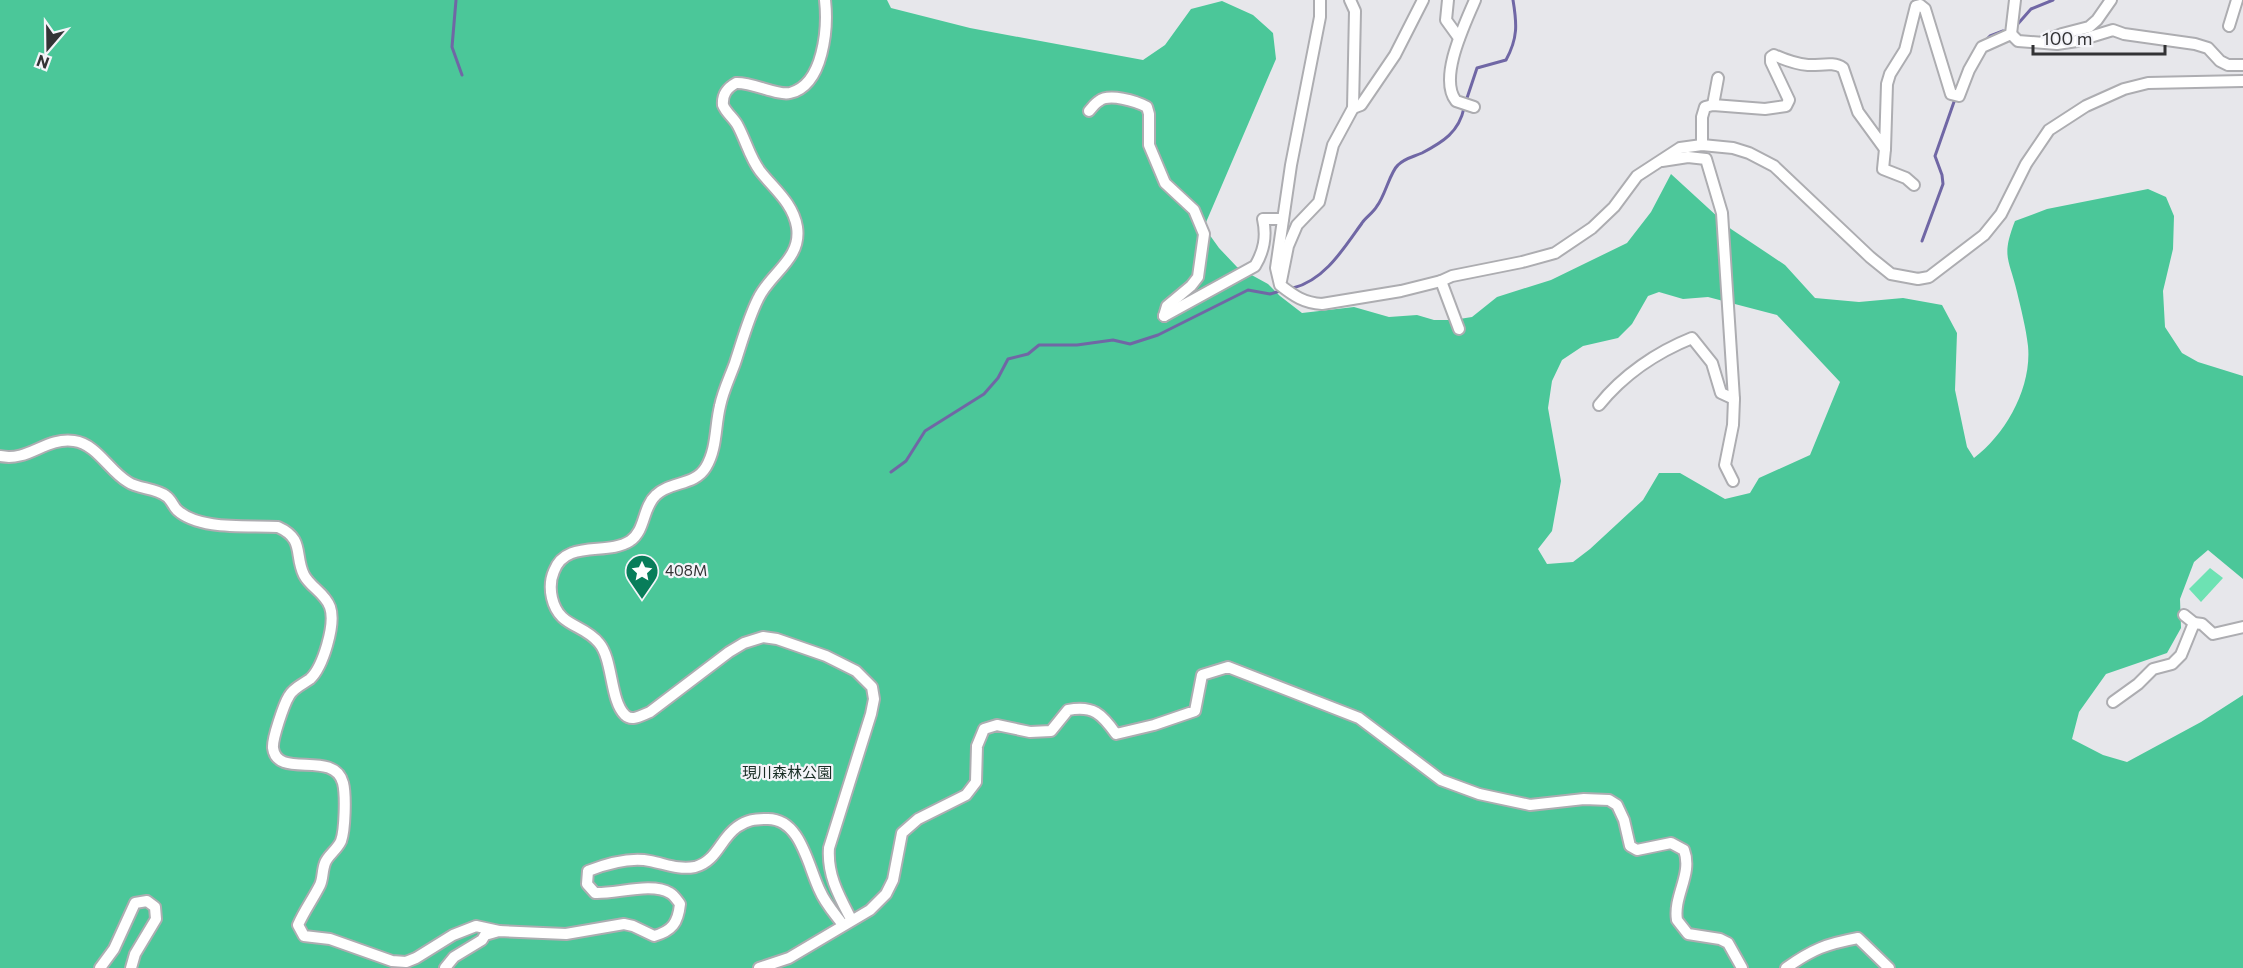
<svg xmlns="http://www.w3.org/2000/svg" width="2243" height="968" font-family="Commissioner,'Noto Sans JP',sans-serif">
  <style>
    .green { fill: #6de2b3 }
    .forest { fill: #4bc799; fill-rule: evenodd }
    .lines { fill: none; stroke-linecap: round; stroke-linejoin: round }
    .stream { stroke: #7067a5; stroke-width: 3 }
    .minor-casing { stroke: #adadb1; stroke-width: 14 }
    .minor { stroke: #fff; stroke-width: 10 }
    .labels { text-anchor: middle; stroke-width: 4.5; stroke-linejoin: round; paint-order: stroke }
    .poi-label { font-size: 15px; fill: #333335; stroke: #f4f4f9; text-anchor: start }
    .park-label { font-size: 15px; fill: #192e25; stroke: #f4f4f9 }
  </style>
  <rect width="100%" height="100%" fill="#e7e7eb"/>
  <path class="green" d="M2210 568 2223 578 2201 602 2189 589Z"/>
  <path class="forest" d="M0 0H887L891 8 970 28 1143 60 1165 45 1191 9 1222 1 1253 15 1273 33 1276 59 1204 227 1219 248 1237 267 1268 284 1280 296 1302 313 1354 307 1389 317 1417 315 1434 320H1453L1472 317 1497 297 1551 280 1627 243 1651 212 1671 174 1731 229 1785 265 1815 298 1859 302 1903 298 1942 305 1957 333 1955 390 1967 447 1974 458C2006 434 2032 387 2028 346 2026 328 2021 309 2017 292 2009 258 2001 257 2015 221L2047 209 2148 189 2166 197 2174 216 2173 249 2163 291 2165 327 2182 353 2198 362 2243 376V579L2208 550 2194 562 2180 599 2181 628 2167 653 2106 674 2079 712 2072 739 2103 755 2127 762 2201 722 2243 695V968H0ZM1659 292 1683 299 1708 297 1777 315 1840 382 1810 455 1759 478 1750 493 1725 499 1680 473H1659L1643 500 1590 549 1573 562 1547 564 1538 549 1552 531 1561 481 1548 408 1552 381 1562 360 1583 346 1618 338 1632 324 1648 296Z"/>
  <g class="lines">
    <g class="stream">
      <path d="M456 0 452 47 462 75"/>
      <path d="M2016 26 2031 9 2053 0"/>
      <path d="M1985 41 1990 36 2003 31"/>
      <path d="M1466 101 1477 68 1506 60C1518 38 1517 24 1513 0"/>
      <path d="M1922 241 1943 184 1942 175 1935 156 1955 99"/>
      <path d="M1293 288C1325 280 1344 248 1362 223 1366 217 1373 213 1377 206 1385 196 1390 172 1398 165 1405 158 1413 157 1422 153 1443 142 1459 132 1464 108"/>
      <path d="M891 472 906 461 925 431 984 394 998 378 1008 359 1028 354 1039 345H1077L1113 340 1130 344 1158 335 1248 290 1270 294 1280 291"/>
    </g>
    <defs>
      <g id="minor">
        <path d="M825 0C828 27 824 85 790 93 778 96 752 82 736 83 727 88 722 94 723 105 726 113 734 118 738 126 746 141 750 158 760 171 774 189 793 203 797 227 802 259 770 273 758 299 748 319 742 342 735 363 730 377 723 391 720 406 715 426 717 449 706 467 695 486 670 481 656 495 642 508 646 530 630 541 607 556 566 539 554 571 550 580 550 589 552 598 559 628 583 623 599 643 613 659 610 701 625 715 632 722 642 715 650 712L729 652 744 643 763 637 777 639 826 656 856 671 872 687 874 699 871 714 829 848C827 875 839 896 851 919"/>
        <path d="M1320 0V17L1291 165 1276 268 1280 285C1294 296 1304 303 1322 304L1401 291 1441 281 1452 276 1522 262 1555 253 1592 228 1614 207 1637 176 1680 148 1702 145 1733 148 1749 153 1774 166 1870 257 1891 274 1918 279 1929 277 1984 235 2001 214 2026 164 2049 130 2086 106 2124 89 2148 83 2243 81"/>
        <path d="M1448 0 1446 20 1459 38"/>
        <path d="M2229 26 2237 0"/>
        <path d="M2011 34 2018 41 2057 44 2077 41 2113 30 2124 34 2195 44 2208 48 2220 61 2228 65H2243"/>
        <path d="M2044 41 2062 34 2089 27 2097 20 2111 0"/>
        <path d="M1713 105 1718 78"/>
        <path d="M1474 107 1456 101C1438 78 1465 24 1475 0"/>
        <path d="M1353 108 1361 105 1395 55 1423 0"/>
        <path d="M1089 111C1092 108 1095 103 1099 101 1109 93 1136 101 1147 107L1149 114V145L1165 183 1194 210 1204 234 1198 277 1191 286 1167 306 1164 316"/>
        <path d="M1702 145V117L1705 107 1713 105 1765 109 1786 106 1789 100 1771 62V57L1774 55C1785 60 1796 64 1808 65 1820 66 1833 61 1843 68L1858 112 1885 149 1887 84 1890 74 1905 50 1916 6 1920 5 1925 9 1951 94 1959 96 1969 70 1982 47 2011 34 2015 0"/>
        <path d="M1885 149 1883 169 1906 178 1914 185"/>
        <path d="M1662 161 1688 157 1706 159 1722 213 1734 399 1733 425 1725 465 1733 481"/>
        <path d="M1281 281 1288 246 1297 225 1319 202 1333 145 1353 108 1355 11 1350 0"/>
        <path d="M1441 281 1459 329"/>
        <path d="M1164 316 1255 266C1264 251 1267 237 1263 219H1283"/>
        <path d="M1599 405C1623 375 1657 352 1692 338L1712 363 1721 393 1734 399"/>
        <path d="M0 456C29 462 45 437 74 441 97 444 109 471 128 482 138 489 156 488 166 496 171 499 173 506 177 510 200 531 249 525 278 527 305 539 294 555 304 575 310 587 325 593 330 607 336 624 323 667 310 679 303 684 293 688 289 696 284 704 272 739 273 748 277 780 334 749 343 783 346 795 345 830 341 841 337 850 328 855 325 863 322 871 323 879 320 885 313 899 304 911 298 925L304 936 330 939 392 961 406 962 416 958 453 935 476 926 499 931"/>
        <path d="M2184 615 2194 623 2202 624 2213 634 2243 627"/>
        <path d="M2113 702 2138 684 2153 669 2172 664 2181 655 2194 623"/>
        <path d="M100 968 114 949 135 903 147 901 155 907 156 919 135 954 131 968"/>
        <path d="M445 968 454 957 482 940 485 935 499 931 566 934 624 924 633 926 654 936C672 931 678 923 680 904 677 900 674 895 670 893 652 882 616 894 595 893L587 884 588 871C606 864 630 857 650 861 666 864 678 870 695 867 717 861 720 839 737 827 747 820 754 819 767 819 801 818 808 867 820 891 825 903 835 914 843 925"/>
        <path d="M759 968 789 958 870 910 886 894 893 880 902 833 918 819 966 795 976 782 977 746 984 729 997 725 1030 732 1051 731 1068 710C1093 705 1102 714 1116 734L1154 725 1195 711 1202 675 1228 667 1359 718 1441 780 1479 794 1530 805 1584 799 1609 800 1617 805 1624 820 1630 846 1637 850 1671 843 1684 850C1693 874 1673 896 1677 920L1688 934 1720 939 1728 943 1742 968"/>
        <path d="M1786 968C1813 949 1826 944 1858 938L1889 968"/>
      </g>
    </defs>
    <use href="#minor" class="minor-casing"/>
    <use href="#minor" class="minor"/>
  </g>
  <defs>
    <symbol id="sight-pin" viewBox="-11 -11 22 30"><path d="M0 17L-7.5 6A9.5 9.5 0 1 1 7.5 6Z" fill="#087d5a" stroke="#f4f4f9"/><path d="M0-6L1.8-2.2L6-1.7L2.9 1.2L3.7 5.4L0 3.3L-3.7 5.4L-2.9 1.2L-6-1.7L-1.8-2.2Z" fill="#fff"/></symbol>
  </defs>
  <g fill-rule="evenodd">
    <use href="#sight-pin" x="623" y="552" width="38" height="52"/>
  </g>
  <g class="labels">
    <g class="poi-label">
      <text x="665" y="576">408M</text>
    </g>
    <g class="park-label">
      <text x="787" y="778">現川森林公園</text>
    </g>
  </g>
  <g transform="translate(48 48) rotate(200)" stroke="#f4f4f9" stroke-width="4.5" paint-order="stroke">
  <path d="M0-4.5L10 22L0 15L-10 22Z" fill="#333335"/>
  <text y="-9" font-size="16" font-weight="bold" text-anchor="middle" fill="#333335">N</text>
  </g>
  <path d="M2033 45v9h132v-9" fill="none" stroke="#333335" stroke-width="3"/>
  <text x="2042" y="45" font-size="18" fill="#333335" stroke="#f4f4f9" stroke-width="4.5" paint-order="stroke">100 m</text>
</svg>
